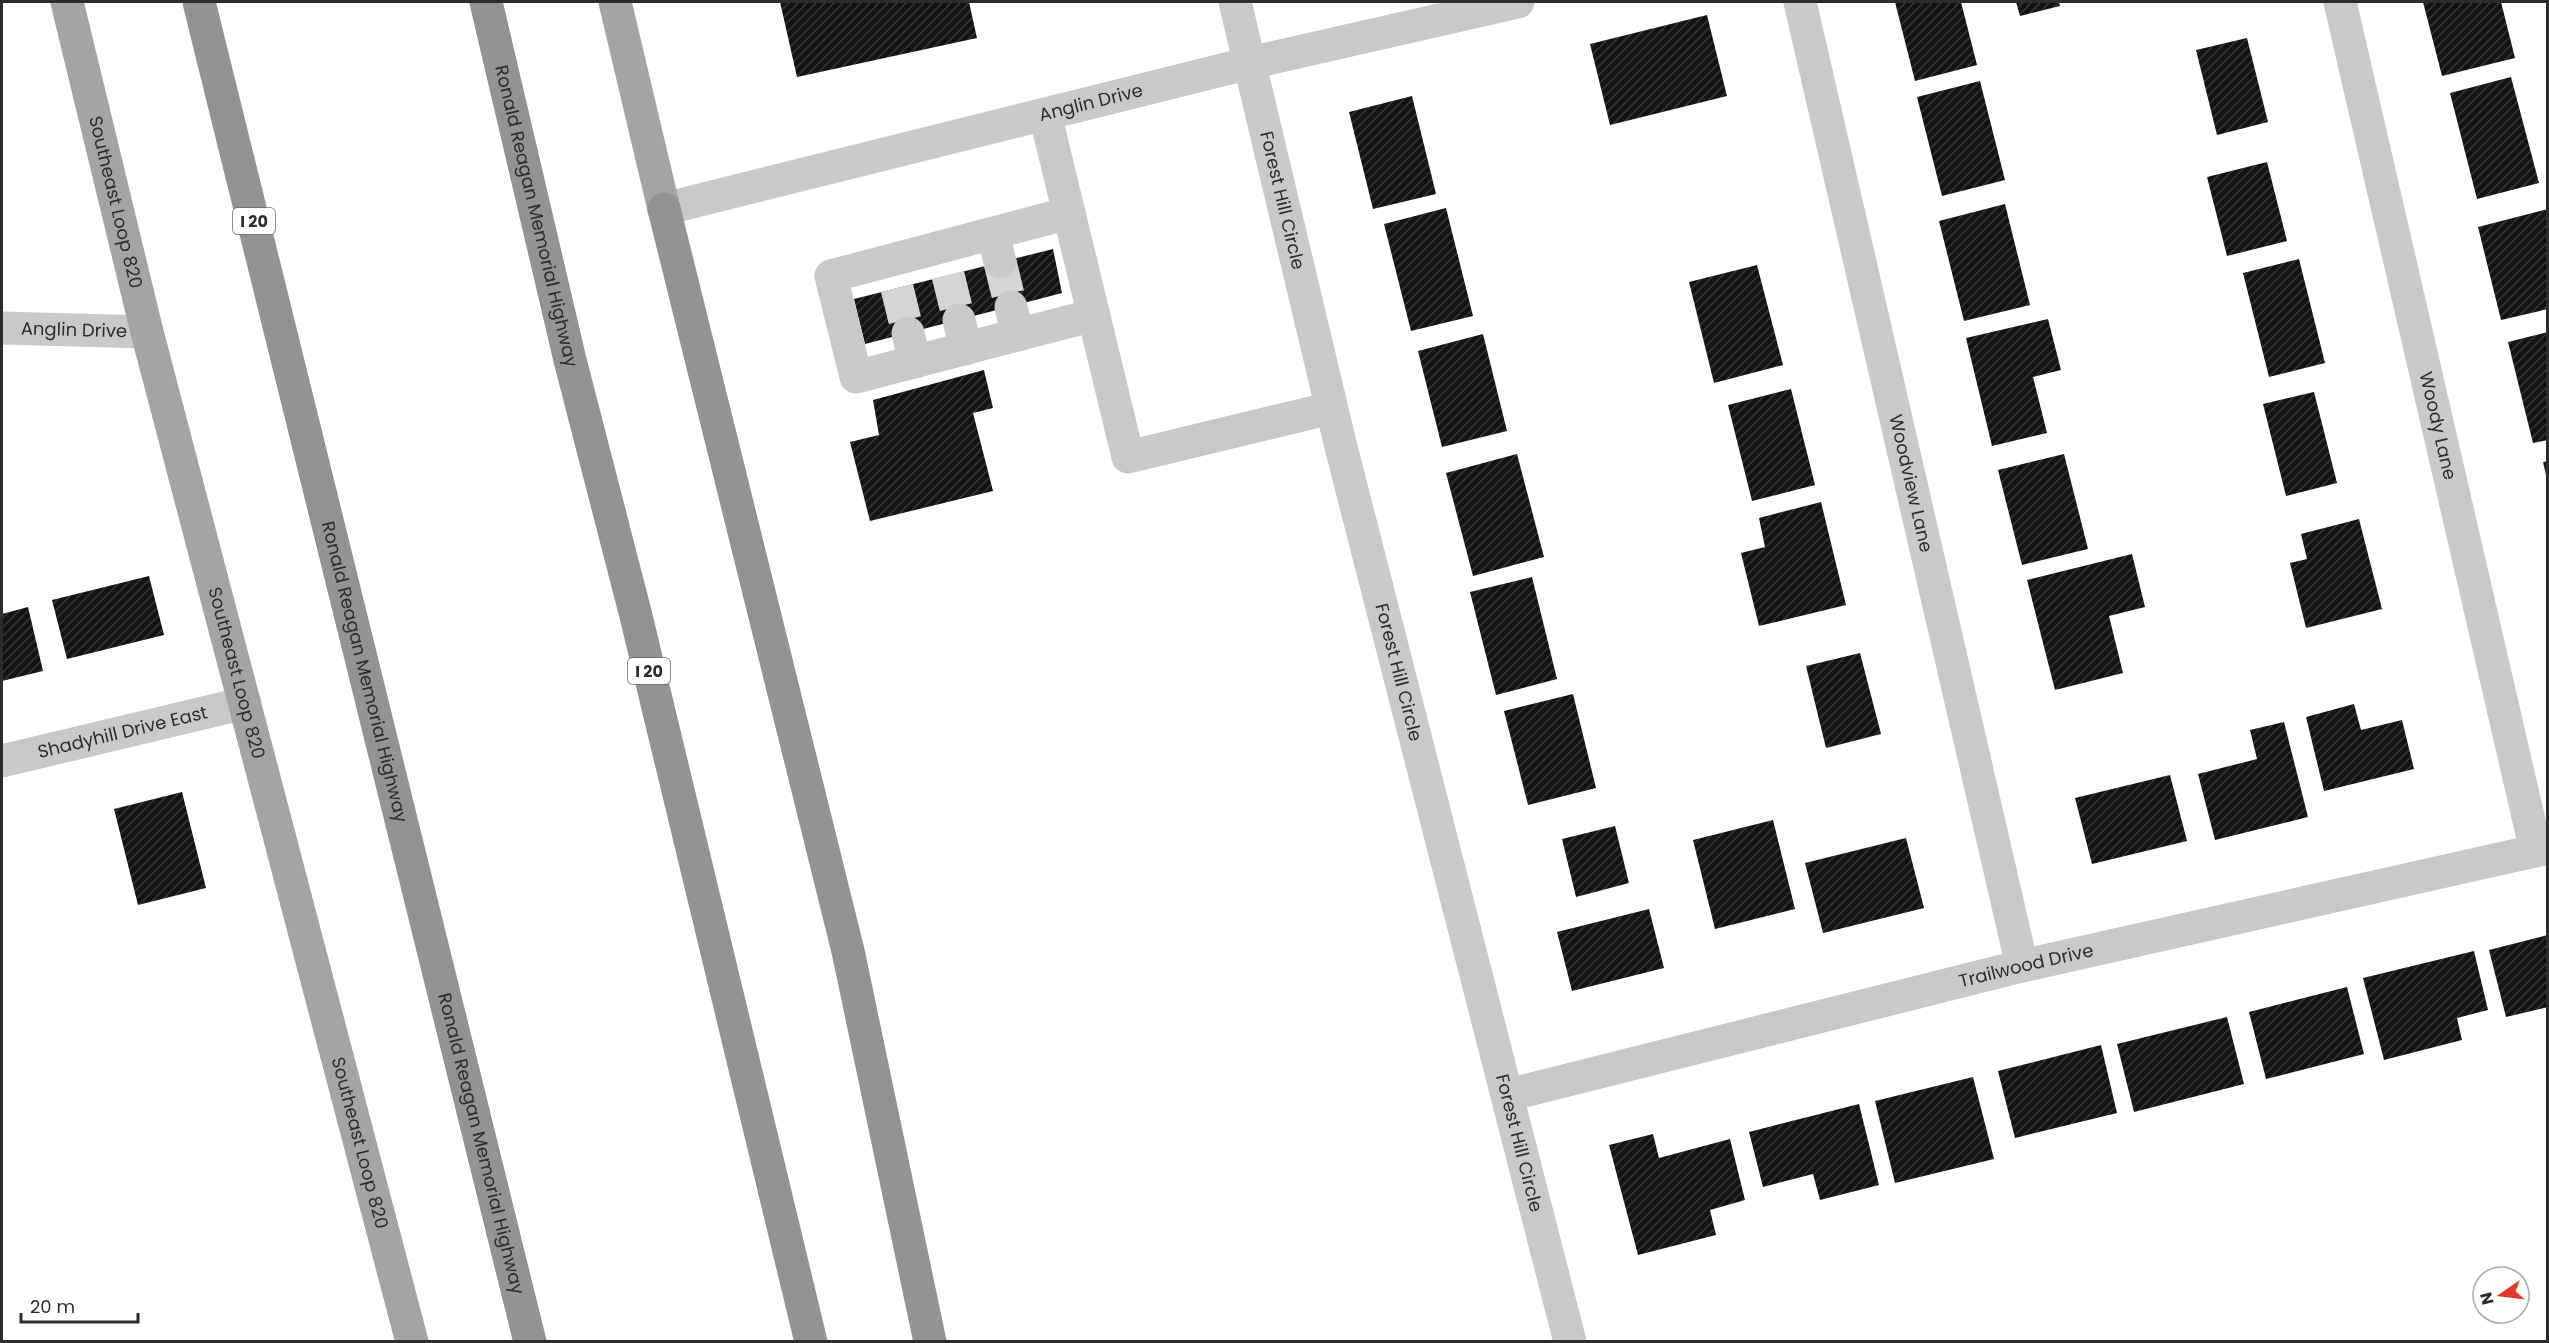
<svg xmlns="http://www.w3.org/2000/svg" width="2549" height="1343" font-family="Poppins,sans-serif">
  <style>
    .building { fill: url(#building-hatch) }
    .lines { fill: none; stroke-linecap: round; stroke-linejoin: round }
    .minor-tunnel { stroke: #d5d5d5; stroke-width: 33; stroke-dasharray: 33 16; stroke-linecap: butt }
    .minor { stroke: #c9c9c9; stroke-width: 33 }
    .major { stroke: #a4a4a4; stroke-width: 33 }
    .highway { stroke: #939393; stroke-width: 33 }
    .labels { text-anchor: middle; stroke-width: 6; stroke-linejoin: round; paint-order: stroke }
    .shield { fill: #fff; stroke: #6b6b6b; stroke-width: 1.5 }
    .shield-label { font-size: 16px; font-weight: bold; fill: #2c2c2c }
    .street-label { font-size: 18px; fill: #2c2c2c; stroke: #fff }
  </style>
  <defs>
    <pattern id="building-hatch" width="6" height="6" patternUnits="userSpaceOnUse" patternTransform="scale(1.5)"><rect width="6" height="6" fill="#131313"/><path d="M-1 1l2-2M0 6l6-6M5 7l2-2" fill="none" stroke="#363636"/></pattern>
  </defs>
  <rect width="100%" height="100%" fill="#fff"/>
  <g class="building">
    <path d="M780 2H969L977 38 797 77Z"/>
    <path d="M1895 2H1961L1977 65 1915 81Z"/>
    <path d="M2016 2H2059L2060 6 2020 16Z"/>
    <path d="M2423 2H2501L2515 58 2442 76Z"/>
    <path d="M1707 15 1727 96 1610 125 1590 44Z"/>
    <path d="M2247 38 2268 122 2217 135 2196 50Z"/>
    <path d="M2511 77 2539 183 2477 199 2450 93Z"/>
    <path d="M1980 81 2005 180 1942 196 1917 97Z"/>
    <path d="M1412 96 1436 194 1373 209 1349 112Z"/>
    <path d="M2267 162 2287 241 2227 256 2207 177Z"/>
    <path d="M2005 204 2030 305 1964 321 1939 221Z"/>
    <path d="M1446 208 1473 316 1411 331 1384 224Z"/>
    <path d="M2548 209V309L2501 320 2478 227Z"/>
    <path d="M1053 249 1062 293 865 344 854 299Z"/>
    <path d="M2299 259 2325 363 2269 377 2243 273Z"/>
    <path d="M1757 265 1783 365 1714 383 1689 282Z"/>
    <path d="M2048 319 2061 370 2033 377 2047 433 1992 446 1966 338Z"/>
    <path d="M2548 332V440L2533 443 2508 342Z"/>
    <path d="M1483 334 1507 431 1442 447 1418 351Z"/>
    <path d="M984 370 993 408 973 413 993 491 870 521 850 442 879 435 873 400Z"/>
    <path d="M1791 389 1815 485 1752 501 1728 405Z"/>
    <path d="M2314 392 2337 483 2286 496 2263 404Z"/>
    <path d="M1517 454 1544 557 1473 576 1446 473Z"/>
    <path d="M2064 454 2088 549 2022 565 1998 470Z"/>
    <path d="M2548 461V479H2547L2543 462Z"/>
    <path d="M1821 502 1846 605 1759 626 1741 553 1765 547 1759 518Z"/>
    <path d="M2359 519 2382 609 2306 628 2290 563 2307 559 2301 534Z"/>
    <path d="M2132 554 2145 607 2109 616 2123 673 2055 690 2027 580Z"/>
    <path d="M149 576 164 635 67 659 52 600Z"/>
    <path d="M1532 577 1557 679 1496 695 1470 592Z"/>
    <path d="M28 607 43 671 2 681V614Z"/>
    <path d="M1860 653 1881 734 1826 748 1806 666Z"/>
    <path d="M1573 694 1596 788 1528 805 1504 711Z"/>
    <path d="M2354 704 2361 730 2402 720 2414 769 2324 791 2306 717Z"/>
    <path d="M2284 722 2308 817 2215 840 2198 774 2257 759 2250 730Z"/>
    <path d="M2170 775 2187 841 2092 864 2075 798Z"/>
    <path d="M182 792 206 888 138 905 114 809Z"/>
    <path d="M1773 820 1795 909 1715 929 1693 840Z"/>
    <path d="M1615 826 1629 883 1576 897 1562 839Z"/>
    <path d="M1906 838 1924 908 1823 933 1805 863Z"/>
    <path d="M1649 909 1664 968 1572 991 1557 932Z"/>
    <path d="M2548 935V1007L2506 1017 2489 950Z"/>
    <path d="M2474 951 2488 1010 2457 1018 2462 1040 2384 1060 2363 978Z"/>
    <path d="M2347 987 2364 1054 2266 1079 2249 1012Z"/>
    <path d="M2227 1017 2244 1084 2134 1112 2117 1044Z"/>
    <path d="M2101 1045 2117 1113 2015 1138 1998 1071Z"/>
    <path d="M1973 1077 1994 1159 1895 1183 1875 1101Z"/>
    <path d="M1859 1104 1879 1185 1820 1200 1813 1174 1763 1187 1749 1132Z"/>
    <path d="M1653 1134 1659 1158 1730 1139 1745 1200 1710 1210 1716 1235 1638 1255 1609 1145Z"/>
  </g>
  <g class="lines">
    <g class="minor-tunnel">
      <path d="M1000 262 1011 307"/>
      <path d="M948 275 959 320"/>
      <path d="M897 288 908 333"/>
    </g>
    <g class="minor">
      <path id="s1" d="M1235 2 1340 443 1570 1342"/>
      <path id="s2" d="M1800 2 2022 966"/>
      <path id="s3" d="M2340 2 2536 851"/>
      <path d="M1045 114 1128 457 1331 408"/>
      <path id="s4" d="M664 209 1250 63 1518 2"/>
      <path d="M1069 213 831 276 856 377 1094 315"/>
      <path d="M993 233 1000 262"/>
      <path d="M1011 307 1018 335"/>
      <path d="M959 320 966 349"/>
      <path id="s5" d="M2 328 147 332"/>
      <path d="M908 333 915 362"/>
      <path id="s6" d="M2 761 245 703"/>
      <path id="s7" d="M1508 1095 2022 966 2548 848"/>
    </g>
    <g class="major">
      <path id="s8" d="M67 2 147 332 412 1342"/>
      <path d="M615 2 664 209"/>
    </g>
    <g class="highway">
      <path id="s9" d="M199 2 530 1342"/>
      <path id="s10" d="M486 2 570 360 635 612 811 1342"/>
      <path d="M664 209 848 951 930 1342"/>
    </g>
  </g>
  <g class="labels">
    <g class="shield">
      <rect x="233" y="208" width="42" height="26" rx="4.5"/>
      <rect x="628" y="658" width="42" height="26" rx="4.5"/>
    </g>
    <g class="shield-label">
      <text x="254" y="227">I 20</text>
      <text x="649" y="677">I 20</text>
    </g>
    <g class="street-label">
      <text dy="6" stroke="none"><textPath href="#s4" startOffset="440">Anglin Drive</textPath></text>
      <text dy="6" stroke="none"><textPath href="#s1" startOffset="204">Forest Hill Circle</textPath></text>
      <text dy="6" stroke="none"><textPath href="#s8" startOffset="206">Southeast Loop 820</textPath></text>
      <text dy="6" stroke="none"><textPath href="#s10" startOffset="220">Ronald Reagan Memorial Highway</textPath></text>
      <text dy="6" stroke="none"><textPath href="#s5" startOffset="72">Anglin Drive</textPath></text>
      <text dy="6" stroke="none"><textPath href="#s3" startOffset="435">Woody Lane</textPath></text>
      <text dy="6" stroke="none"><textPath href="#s2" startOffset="494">Woodview Lane</textPath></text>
      <text dy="6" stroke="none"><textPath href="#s9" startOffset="690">Ronald Reagan Memorial Highway</textPath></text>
      <text dy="6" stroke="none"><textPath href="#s8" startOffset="692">Southeast Loop 820</textPath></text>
      <text dy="6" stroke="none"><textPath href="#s1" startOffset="690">Forest Hill Circle</textPath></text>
      <text dy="6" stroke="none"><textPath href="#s6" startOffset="124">Shadyhill Drive East</textPath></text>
      <text dy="6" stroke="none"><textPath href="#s7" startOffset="534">Trailwood Drive</textPath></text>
      <text dy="6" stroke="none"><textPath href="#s8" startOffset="1178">Southeast Loop 820</textPath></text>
      <text dy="6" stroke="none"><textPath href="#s9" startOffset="1176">Ronald Reagan Memorial Highway</textPath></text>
      <text dy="6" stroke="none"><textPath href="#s1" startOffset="1176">Forest Hill Circle</textPath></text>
    </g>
  </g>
  <rect width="2549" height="1343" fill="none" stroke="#2c2c2c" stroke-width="6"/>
  <g transform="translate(2501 1295) rotate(256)"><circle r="28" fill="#ffffff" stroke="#ababab" stroke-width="1.5"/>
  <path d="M0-4.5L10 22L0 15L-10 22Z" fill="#e73729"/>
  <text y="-9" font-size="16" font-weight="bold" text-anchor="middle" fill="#2c2c2c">N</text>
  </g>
  <path d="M21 1313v9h117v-9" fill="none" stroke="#2c2c2c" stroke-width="3"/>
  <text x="30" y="1313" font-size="18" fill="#2c2c2c" stroke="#ffffff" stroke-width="4.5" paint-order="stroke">20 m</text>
</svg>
